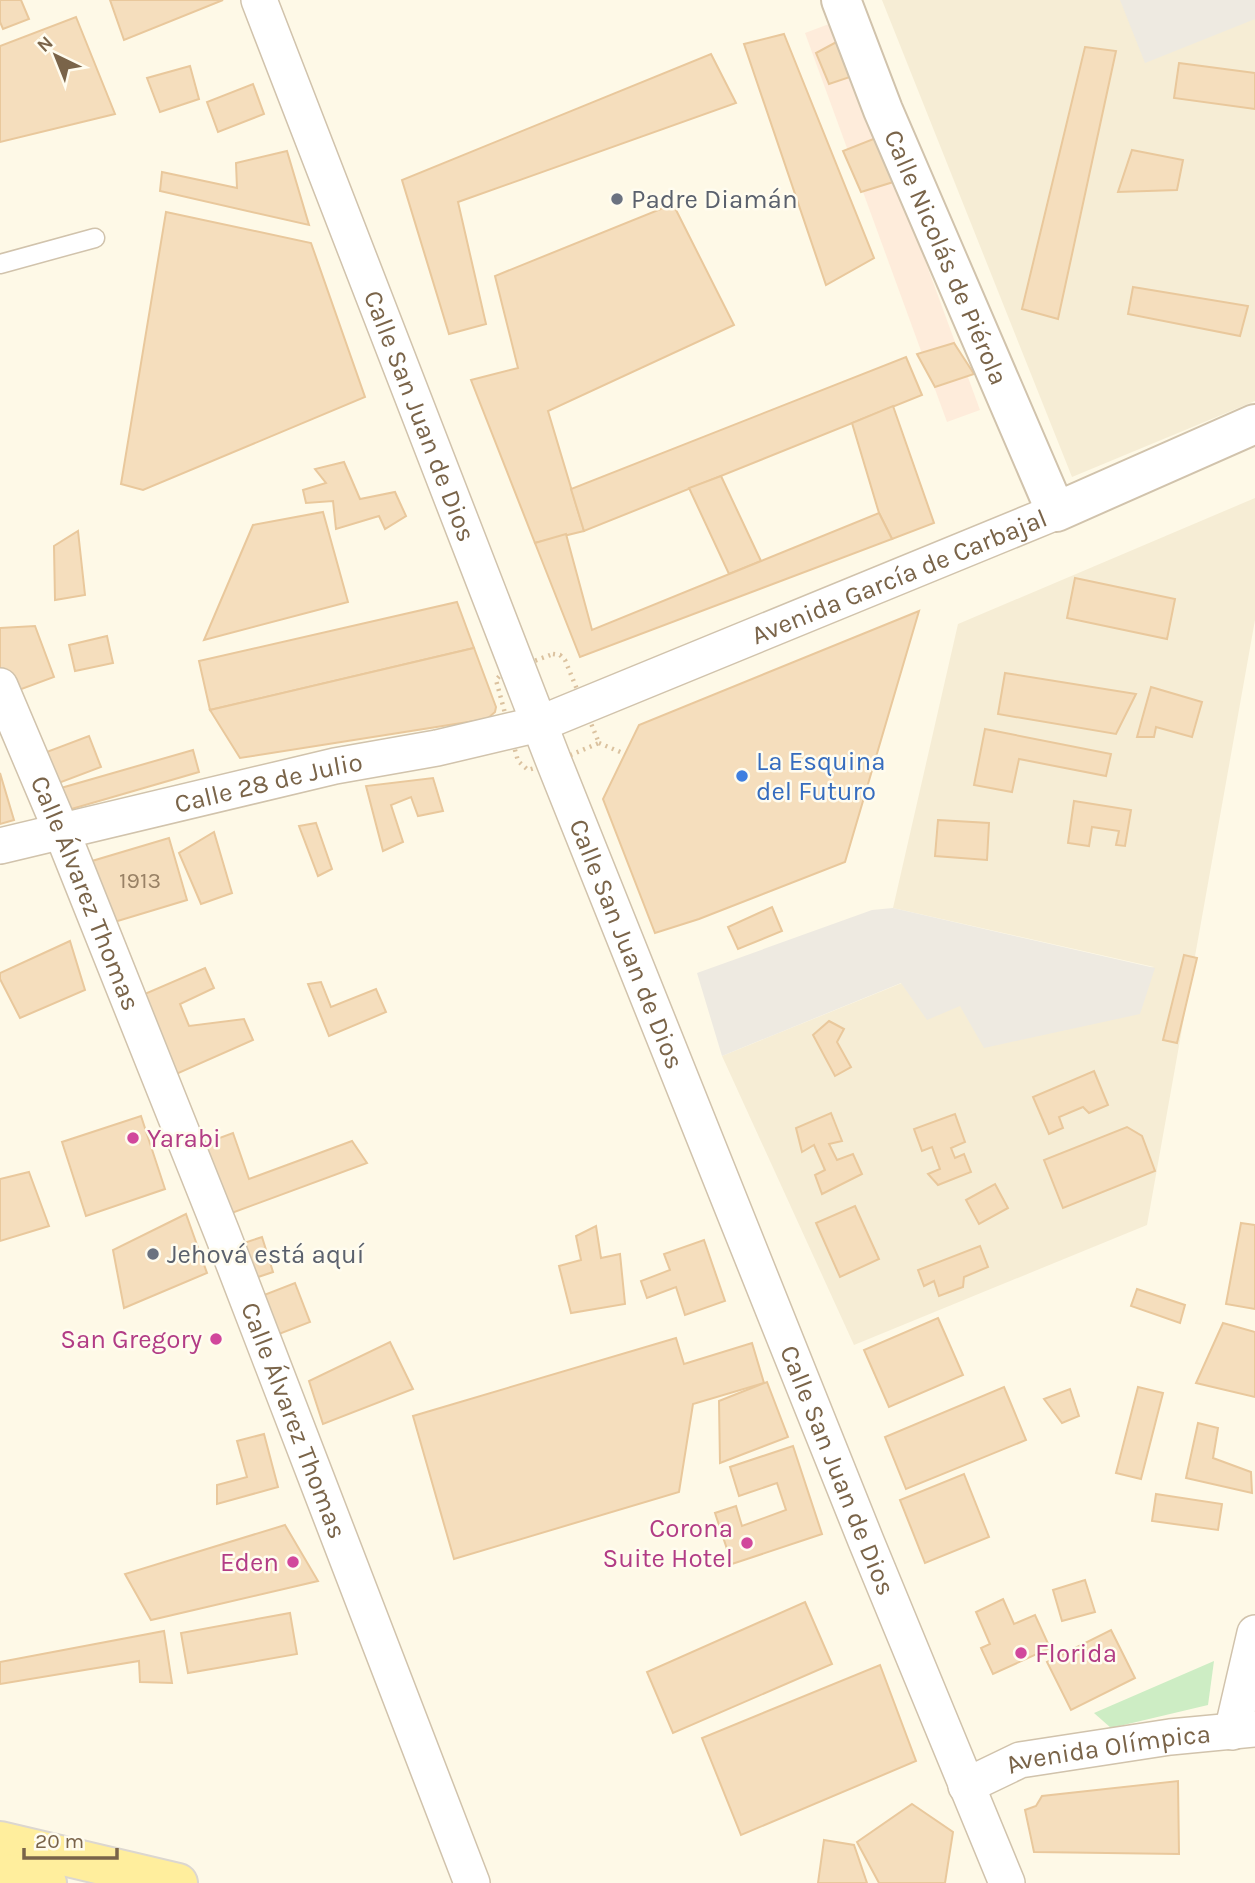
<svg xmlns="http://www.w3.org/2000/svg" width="1255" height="1883" font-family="Karla,sans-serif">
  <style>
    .residential { fill: #f6edd5 }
    .commercial { fill: #feecdb }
    .industrial { fill: #eeeae1 }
    .green { fill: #cdedc4 }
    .building { fill: #f5debd; stroke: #e9c89c; stroke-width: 2 }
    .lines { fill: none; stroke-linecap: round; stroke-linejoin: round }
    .service-casing { stroke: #d1c3ac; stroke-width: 21 }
    .minor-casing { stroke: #d1c3ac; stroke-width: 38 }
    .tertiary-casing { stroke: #d1c3ac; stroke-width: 42 }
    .primary-casing { stroke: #dcd7d0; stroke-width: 42 }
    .path { stroke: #dbc29f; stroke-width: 4.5; stroke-dasharray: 2 5; stroke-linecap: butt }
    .service { stroke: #fff; stroke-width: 18 }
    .minor { stroke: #fff; stroke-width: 35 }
    .tertiary { stroke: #fff; stroke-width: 38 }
    .primary { stroke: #ffee9d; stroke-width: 38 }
    .worship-dot { fill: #6b7280; stroke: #fffcef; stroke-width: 2.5 }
    .shop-dot { fill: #3f7fe0; stroke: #fffcef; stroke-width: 2.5 }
    .hotel-dot { fill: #d1479c; stroke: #fffcef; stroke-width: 2.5 }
    .labels { text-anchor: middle; stroke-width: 5; stroke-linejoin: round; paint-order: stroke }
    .number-label { font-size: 23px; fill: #998266 }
    .worship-label { font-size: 26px; fill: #5b616d; stroke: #fffcef; text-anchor: start }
    .street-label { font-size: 26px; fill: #7a6449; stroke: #fffcef }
    .shop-label { font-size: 26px; fill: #366cbe; stroke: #fffcef; text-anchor: start }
    .hotel-label { font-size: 26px; fill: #b23c85; stroke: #fffcef; text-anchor: end }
  </style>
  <rect width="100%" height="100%" fill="#fef9e7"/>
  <g class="residential">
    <path d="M882 0H1255V401L1072 477Z"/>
    <path d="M1255 498V620L1147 1225 854 1345 722 1056 902 983 960 1005 1154 967 893 908 958 624Z"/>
  </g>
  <path class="commercial" d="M837 21 980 410 947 422 805 33Z"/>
  <g class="industrial">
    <path d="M1120 0H1255V19L1145 63Z"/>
    <path d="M893 908 1155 968 1140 1014 984 1048 960 1006 927 1020 901 983 722 1056 697 973 872 910Z"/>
  </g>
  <path class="green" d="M1214 1661 1208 1705 1111 1728 1094 1713Z"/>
  <g class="building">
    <path d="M0 0H21L29 19 3 29 0 22Z"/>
    <path d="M110 0H223L124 40Z"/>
    <path d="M76 17 115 114 0 142V46Z"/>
    <path d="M784 34 874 258 826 285 744 44Z"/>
    <path d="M842 39 856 75 829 84 816 53Z"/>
    <path d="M1085 47 1116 51 1058 319 1022 309Z"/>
    <path d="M711 54 736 103 458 202 486 324 449 334 402 180Z"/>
    <path d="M1179 63 1255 73V109L1174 98Z"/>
    <path d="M190 66 199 99 160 112 147 78Z"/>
    <path d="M253 84 264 114 218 132 207 102Z"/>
    <path d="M886 134 903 179 861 192 843 151Z"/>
    <path d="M1132 150 1183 160 1177 190 1118 192Z"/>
    <path d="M287 151 309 225 160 191 162 172 237 188 236 163Z"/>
    <path d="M673 204 734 325 548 411 584 531 535 543 471 380 518 368 495 276Z"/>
    <path d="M166 212 311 243 365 397 143 490 121 484Z"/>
    <path d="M1133 287 1248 306 1240 336 1128 314Z"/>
    <path d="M954 343 974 374 935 387 917 354Z"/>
    <path d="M906 357 922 395 584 531 571 489Z"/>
    <path d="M893 406 934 523 892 539 879 513 852 423Z"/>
    <path d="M344 462 360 499 395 492 406 516 385 529 379 516 336 529 333 501 306 503 303 490 326 483 315 469Z"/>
    <path d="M721 476 761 561 729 574 689 488Z"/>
    <path d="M323 512 348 602 204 640 253 525Z"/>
    <path d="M879 513 892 539 580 657 535 543 566 534 592 630Z"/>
    <path d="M78 531 85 595 55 600 54 546Z"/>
    <path d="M1075 578 1175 599 1167 639 1067 618Z"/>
    <path d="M457 602 474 648 210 710 199 661Z"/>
    <path d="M919 611 845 862 699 919 655 933 603 799 639 725Z"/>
    <path d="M35 626 54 677 8 694 0 673V628Z"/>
    <path d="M107 636 113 663 75 671 69 645Z"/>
    <path d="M474 648 496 707 495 712 487 719 240 758 210 710Z"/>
    <path d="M1005 673 1136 694 1116 734 998 714Z"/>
    <path d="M1151 687 1202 702 1192 737 1156 727 1154 737H1137Z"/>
    <path d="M985 729 1111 754 1106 776 1019 759 1012 792 974 785Z"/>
    <path d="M89 736 101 767 48 787 36 756Z"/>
    <path d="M193 750 199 772 68 810 61 788Z"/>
    <path d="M0 773 14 820 0 824Z"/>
    <path d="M433 778 443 811 418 816 411 797 391 805 403 842 383 851 366 786Z"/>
    <path d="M1074 801 1131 810 1125 846 1116 845 1119 831 1092 827 1089 846 1068 843Z"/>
    <path d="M938 820 989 823 987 860 935 856Z"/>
    <path d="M316 823 332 869 318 876 299 826Z"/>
    <path d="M214 832 232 893 201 904 179 853Z"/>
    <path d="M169 838 187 900 111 923 92 861Z"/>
    <path d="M772 907 782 931 738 949 728 927Z"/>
    <path d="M70 941 85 990 20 1018 0 979V973Z"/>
    <path d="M1184 955 1197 958 1177 1043 1163 1040Z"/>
    <path d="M205 968 214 988 180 1004 189 1026 244 1019 253 1040 174 1075 140 996Z"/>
    <path d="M321 982 331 1007 376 989 386 1012 329 1036 308 984Z"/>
    <path d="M829 1021 844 1029 837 1042 851 1067 835 1076 813 1035Z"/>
    <path d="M1094 1071 1108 1105 1089 1113 1083 1107 1059 1117 1063 1128 1049 1134 1033 1097Z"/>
    <path d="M831 1113 842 1141 829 1144 837 1160 853 1154 862 1174 822 1194 815 1175 825 1170 814 1145 802 1152 796 1128Z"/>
    <path d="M955 1114 965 1142 951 1148 955 1158 964 1154 971 1172 938 1185 928 1174 940 1169 932 1147 922 1151 914 1129Z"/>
    <path d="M141 1116 165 1189 86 1216 62 1142Z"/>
    <path d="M1127 1127 1142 1136 1155 1171 1063 1208 1044 1160Z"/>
    <path d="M233 1133 249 1179 352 1141 367 1163 229 1214 203 1144Z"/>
    <path d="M29 1172 49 1226 0 1241V1179Z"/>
    <path d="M995 1184 1008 1208 979 1224 966 1200Z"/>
    <path d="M855 1206 879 1259 840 1277 816 1223Z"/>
    <path d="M186 1214 207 1273 124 1308 113 1250Z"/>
    <path d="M1241 1223 1255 1225V1309L1226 1304Z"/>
    <path d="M596 1226 601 1258 620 1254 625 1304 571 1313 559 1266 581 1260 576 1236Z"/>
    <path d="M262 1237 273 1272 249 1280 238 1245Z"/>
    <path d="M704 1240 725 1301 685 1315 676 1287 647 1298 641 1281 670 1270 664 1254Z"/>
    <path d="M980 1246 988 1267 964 1277 963 1287 939 1296 934 1281 924 1286 918 1270Z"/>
    <path d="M295 1283 310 1322 279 1334 264 1295Z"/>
    <path d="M1137 1289 1185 1305 1180 1323 1131 1306Z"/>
    <path d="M938 1318 963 1375 889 1407 864 1350Z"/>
    <path d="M1223 1323 1255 1332V1397L1196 1383Z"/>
    <path d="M676 1338 684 1364 752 1343 764 1383 693 1404 679 1492 454 1559 413 1416Z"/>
    <path d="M390 1342 413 1389 323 1424 309 1381Z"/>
    <path d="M767 1382 788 1437 720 1463 719 1401Z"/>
    <path d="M1004 1387 1026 1440 906 1489 885 1437Z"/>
    <path d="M1138 1387 1163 1393 1141 1479 1116 1473Z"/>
    <path d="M1070 1389 1079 1416 1062 1423 1044 1399Z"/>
    <path d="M1198 1423 1218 1428 1213 1458 1251 1472 1252 1493 1186 1478Z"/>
    <path d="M264 1434 278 1487 217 1504V1485L247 1477 237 1441Z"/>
    <path d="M793 1446 822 1534 732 1564 715 1513 736 1506 742 1526 786 1510 777 1483 739 1496 730 1467Z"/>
    <path d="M964 1474 989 1537 925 1563 900 1500Z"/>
    <path d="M1156 1494 1222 1504 1218 1530 1152 1521Z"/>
    <path d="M285 1525 318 1581 151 1620 125 1574Z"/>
    <path d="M1085 1580 1095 1612 1062 1621 1053 1590Z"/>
    <path d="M1003 1599 1014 1624 1035 1615 1050 1648 993 1674 981 1648 990 1644 976 1612Z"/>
    <path d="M805 1602 832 1664 673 1733 647 1672Z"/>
    <path d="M290 1613 297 1654 188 1673 181 1633Z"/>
    <path d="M1111 1630 1135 1678 1071 1710 1047 1662Z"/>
    <path d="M164 1631 172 1683 140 1682 139 1661 0 1684V1662Z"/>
    <path d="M880 1665 916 1761 741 1835 702 1738Z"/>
    <path d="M1178 1781 1179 1854 1034 1852 1025 1810 1036 1806 1042 1796Z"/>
    <path d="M912 1804 953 1832 945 1883H879L857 1842Z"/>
    <path d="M824 1840 854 1845 867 1883H818Z"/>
  </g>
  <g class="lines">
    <defs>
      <path id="service" d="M0 264 95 238"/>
      <g id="minor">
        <path id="s1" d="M259 0 554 762 866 1541 1007 1883"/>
        <path id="s2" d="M0 686 61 830 222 1233 472 1883"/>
        <path id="s3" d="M0 846 335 766 437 748 539 724 1056 512"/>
        <path d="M1232 1732 1255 1633"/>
        <path id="s4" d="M966 1786 1020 1760 1170 1737 1255 1729"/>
      </g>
      <g id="tertiary">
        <path id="s5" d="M841 0 883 110 1056 512 1255 424"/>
      </g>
      <g id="primary">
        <path d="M0 1841 178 1883"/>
        <path d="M0 1872 47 1883"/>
      </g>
    </defs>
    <use href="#service" class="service-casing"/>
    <use href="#minor" class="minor-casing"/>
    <use href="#tertiary" class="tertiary-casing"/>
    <use href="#primary" class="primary-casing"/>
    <g class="path">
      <path d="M553 654 560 655 565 660 599 743 554 762 528 770 518 761 496 680 502 673Z"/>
      <path d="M599 743 625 754"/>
    </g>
    <use href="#service" class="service"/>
    <use href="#minor" class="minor"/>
    <use href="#tertiary" class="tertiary"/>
    <use href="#primary" class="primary"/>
  </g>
  <g class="worship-dot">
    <circle cx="617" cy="199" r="7"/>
    <circle cx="153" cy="1254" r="7"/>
  </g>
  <circle class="shop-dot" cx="742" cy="776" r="7"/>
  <g class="hotel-dot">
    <circle cx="133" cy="1138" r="7"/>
    <circle cx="216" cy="1339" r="7"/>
    <circle cx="747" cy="1543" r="7"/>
    <circle cx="293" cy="1562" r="7"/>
    <circle cx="1021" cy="1653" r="7"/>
  </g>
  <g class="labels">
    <g class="number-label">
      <text x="140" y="888">1913</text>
    </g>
    <g class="worship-label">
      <text x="631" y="208">Padre Diamán</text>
      <text x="167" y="1263">Jehová está aquí</text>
    </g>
    <g class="street-label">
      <text dy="9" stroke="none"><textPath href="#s5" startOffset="278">Calle Nicolás de Piérola</textPath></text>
      <text dy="9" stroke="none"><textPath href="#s1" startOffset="446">Calle San Juan de Dios</textPath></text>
      <text dy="9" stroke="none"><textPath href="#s3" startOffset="942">Avenida García de Carbajal</textPath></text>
      <text dy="9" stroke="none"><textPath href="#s3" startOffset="276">Calle 28 de Julio</textPath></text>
      <text dy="9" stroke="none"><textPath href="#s2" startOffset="224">Calle Álvarez Thomas</textPath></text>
      <text dy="9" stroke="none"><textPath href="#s1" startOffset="1013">Calle San Juan de Dios</textPath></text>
      <text dy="9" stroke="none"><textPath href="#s2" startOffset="791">Calle Álvarez Thomas</textPath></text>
      <text dy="9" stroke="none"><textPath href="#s1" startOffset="1580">Calle San Juan de Dios</textPath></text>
      <text dy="9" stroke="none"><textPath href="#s4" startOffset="149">Avenida Olímpica</textPath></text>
    </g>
    <g class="shop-label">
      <text x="756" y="770">La Esquina<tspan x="756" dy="30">del Futuro</tspan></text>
    </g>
    <g class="hotel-label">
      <text x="147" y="1147" text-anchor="start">Yarabi</text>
      <text x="202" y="1348">San Gregory</text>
      <text x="733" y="1537">Corona<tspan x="733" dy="30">Suite Hotel</tspan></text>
      <text x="279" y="1571">Eden</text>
      <text x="1035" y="1662" text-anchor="start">Florida</text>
    </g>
  </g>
  <g transform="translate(56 56) rotate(317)" stroke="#fffcef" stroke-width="5" paint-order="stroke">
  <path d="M0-5L12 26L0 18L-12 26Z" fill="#7a6449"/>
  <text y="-10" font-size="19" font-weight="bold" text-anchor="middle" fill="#7a6449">N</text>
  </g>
  <path d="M24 1848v10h93v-10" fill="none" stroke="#7a6449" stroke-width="3.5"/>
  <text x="35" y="1848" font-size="21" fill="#7a6449" stroke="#fffcef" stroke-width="5" paint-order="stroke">20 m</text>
</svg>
